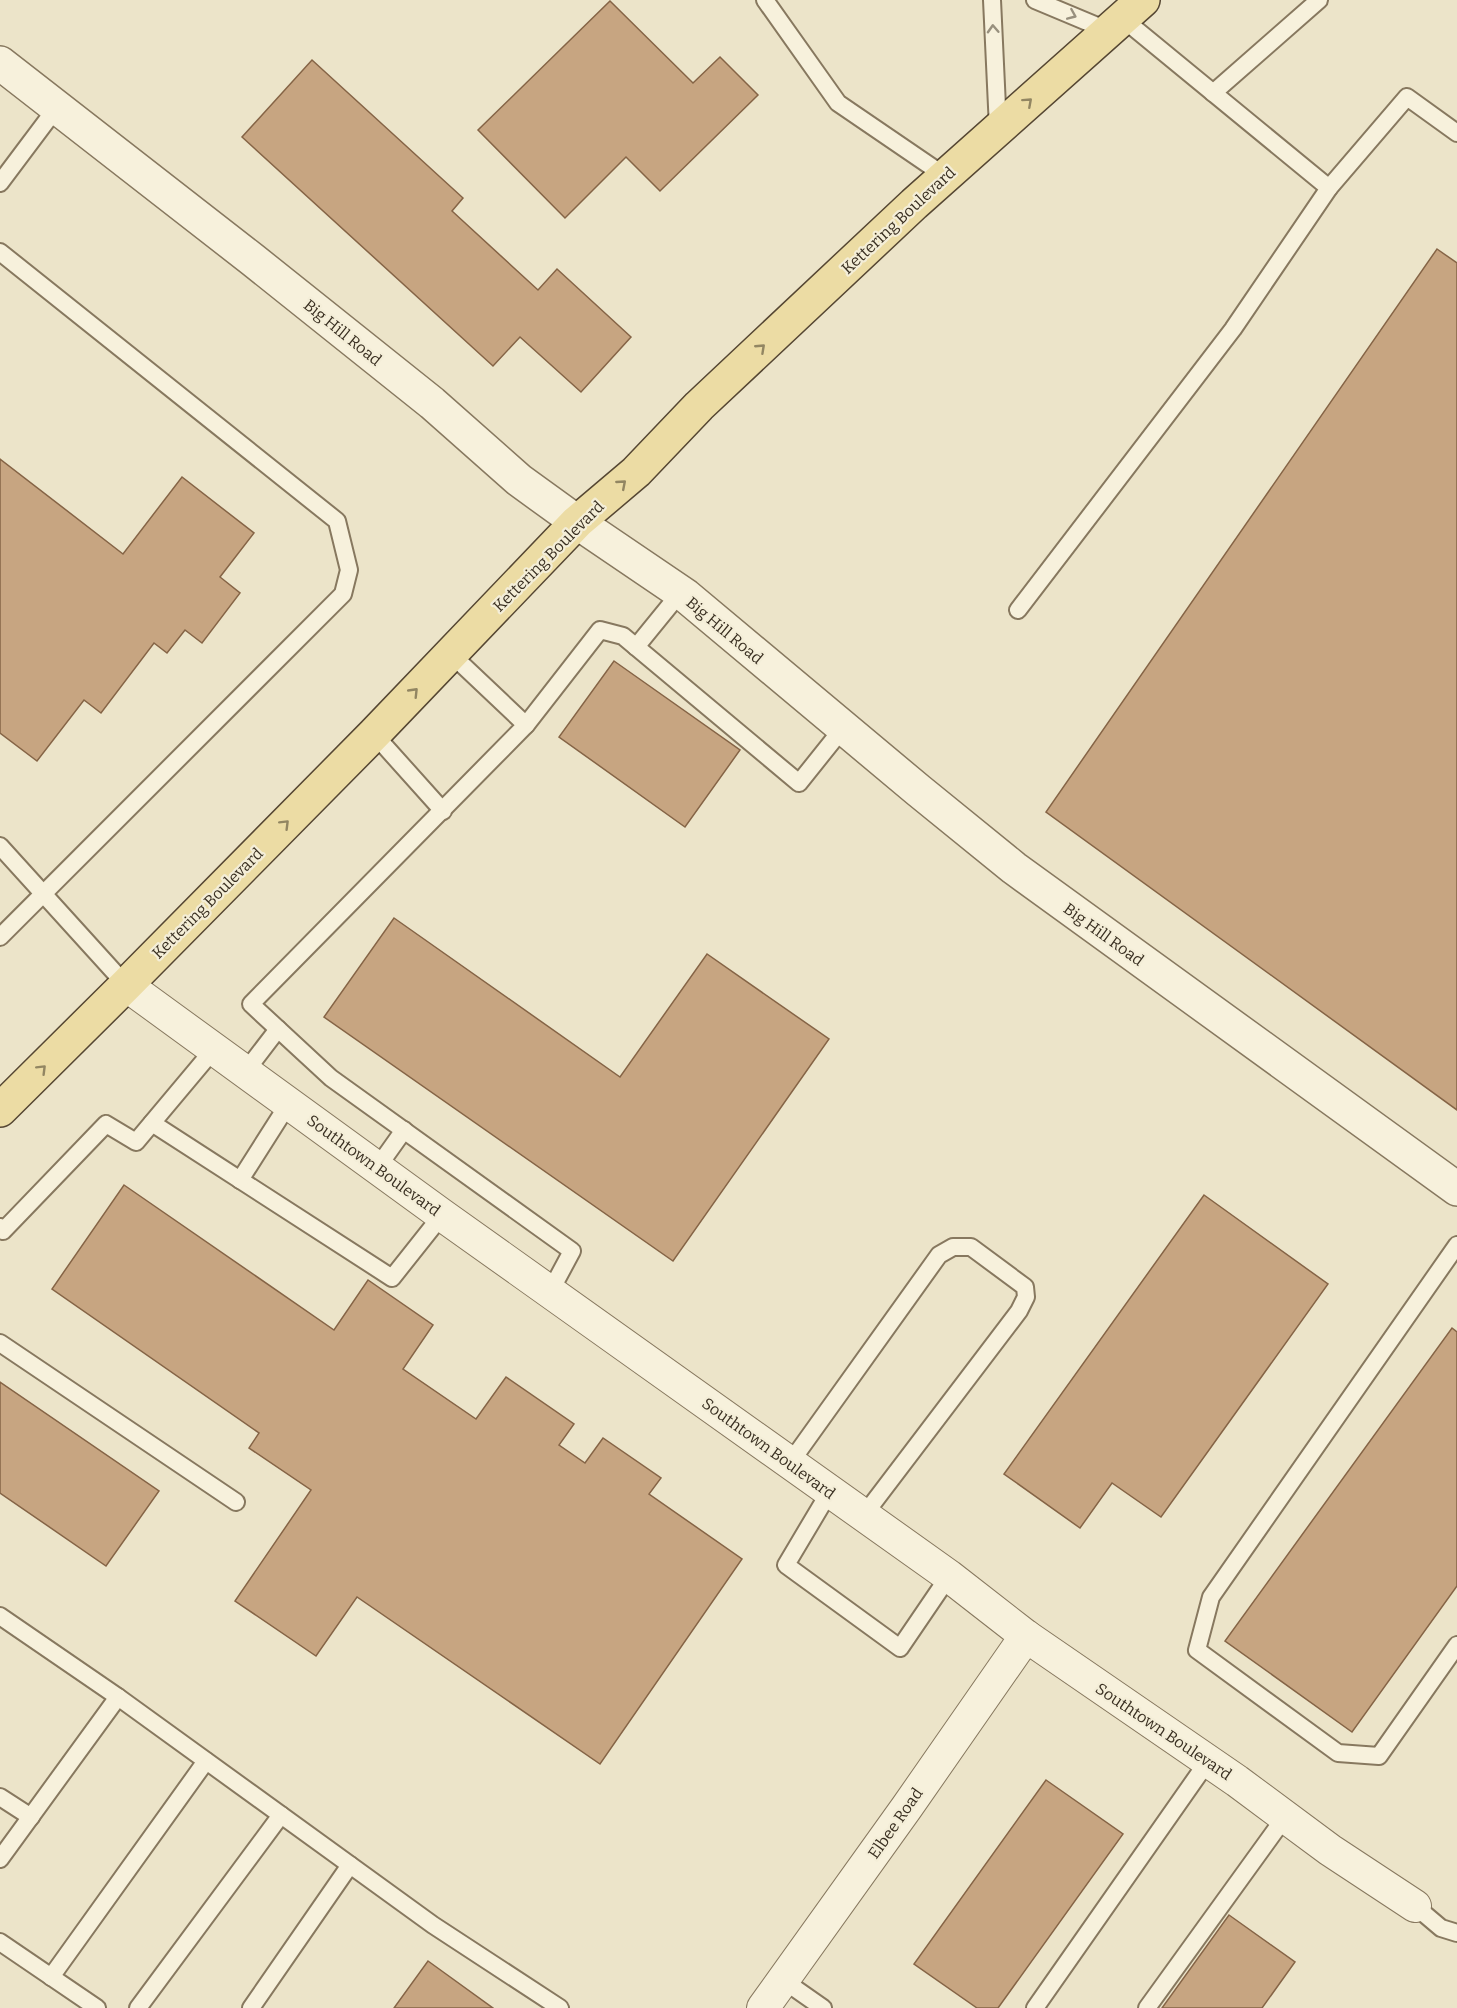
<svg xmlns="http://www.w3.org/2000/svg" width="1457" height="2008" font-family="Bitter,serif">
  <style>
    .building { fill: #c7a581; stroke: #856446; stroke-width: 1.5 }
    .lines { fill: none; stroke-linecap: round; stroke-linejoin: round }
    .service-casing { stroke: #87785f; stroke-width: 20 }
    .minor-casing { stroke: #87785f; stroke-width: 34 }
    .tertiary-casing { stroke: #87785f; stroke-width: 36 }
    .primary-casing { stroke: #554632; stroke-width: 36 }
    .service { stroke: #f7f1dc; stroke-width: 16 }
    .minor { stroke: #f7f1dc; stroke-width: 32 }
    .tertiary { stroke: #f7f1dc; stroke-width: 33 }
    .primary { stroke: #ecdca4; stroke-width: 33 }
    .oneway { stroke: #98907e }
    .oneway2 { stroke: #928662 }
    .labels { text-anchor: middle; stroke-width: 4.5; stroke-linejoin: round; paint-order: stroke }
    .street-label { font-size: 16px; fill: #392f21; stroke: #f4eed8 }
  </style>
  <rect width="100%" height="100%" fill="#ece4c9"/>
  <g class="building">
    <path d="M610 1 693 83 720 57 758 95 660 191 626 157 565 218 478 130Z"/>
    <path d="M312 60 463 198 452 211 538 290 557 269 631 337 581 392 520 337 493 366 242 137Z"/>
    <path d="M1437 249 1457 263V1110L1046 812Z"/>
    <path d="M0 459 123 554 182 477 254 533 220 577 240 593 202 643 185 630 167 653 154 643 101 713 84 700 37 761 0 733Z"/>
    <path d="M614 661 740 750 685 827 559 737Z"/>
    <path d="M394 918 620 1077 707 954 829 1039 673 1261 324 1017Z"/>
    <path d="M124 1185 334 1330 368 1280 433 1325 403 1369 476 1419 506 1377 574 1424 559 1445 585 1463 603 1438 661 1478 649 1494 742 1559 600 1764 357 1597 316 1656 235 1601 311 1490 249 1448 259 1433 52 1289Z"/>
    <path d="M1204 1195 1328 1284 1161 1517 1112 1483 1080 1528 1004 1474Z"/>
    <path d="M1452 1328 1457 1332V1586L1352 1732 1225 1641Z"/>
    <path d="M0 1382 159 1491 106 1566 0 1493Z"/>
    <path d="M1046 1780 1123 1834 998 2008H977L914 1964Z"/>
    <path d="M1229 1915 1295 1962 1262 2008H1162Z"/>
    <path d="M428 1961 493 2008H394Z"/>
  </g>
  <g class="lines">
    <defs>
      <g id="service">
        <path d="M765 0 838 103 945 176"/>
        <path d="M992 0 998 128"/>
        <path d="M1035 0 1109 31"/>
        <path d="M1213 93 1319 0"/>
        <path d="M0 183 57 107"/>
        <path d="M1329 188 1407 97 1457 133"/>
        <path d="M0 252 337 521 349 570 343 594 0 937"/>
        <path d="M1018 610 1233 329 1329 188 1122 18"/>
        <path d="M636 647 680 593"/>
        <path d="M451 654 526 725 251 1004 331 1078 572 1251 550 1292"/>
        <path d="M526 725 600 630 623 636 799 783 843 728"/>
        <path d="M374 734 443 811"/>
        <path d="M0 846 126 985"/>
        <path d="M245 1072 278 1029"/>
        <path d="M152 1123 392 1278 442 1215"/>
        <path d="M377 1168 404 1130"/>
        <path d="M240 1180 289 1103"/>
        <path d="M0 1227 3 1231 106 1124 136 1142 214 1049"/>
        <path d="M1457 1245 1211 1597 1197 1650 1338 1753 1379 1756 1457 1645"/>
        <path d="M0 1343 236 1502"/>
        <path d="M790 1463 939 1255 953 1247H971L1025 1287 1026 1297 1019 1311 864 1515"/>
        <path d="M830 1491 786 1565 900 1648 949 1576"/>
        <path d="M0 1616 118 1697 433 1925 560 2008"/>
        <path d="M0 1797 31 1817"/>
        <path d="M0 1859 118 1697"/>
        <path d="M1415 1906 1441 1928 1457 1933"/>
        <path d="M0 1942 97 2008"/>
        <path d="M51 1977 206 1761"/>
        <path d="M783 1980 823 2008"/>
        <path d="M138 2008 281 1815"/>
        <path d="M251 2008 350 1865"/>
        <path d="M1035 2008 1208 1761"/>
        <path d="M1147 2008 1285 1817"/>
      </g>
      <g id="minor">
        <path d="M126 985 442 1215 949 1576 1026 1636 1237 1781 1330 1850 1415 1906"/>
        <path d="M763 2008 907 1807 1026 1636"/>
      </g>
      <path id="tertiary" d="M0 63 253 260 432 403 519 480 577 522 686 596 918 790 1014 868 1457 1189"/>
      <path id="primary" d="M0 1110 126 985 374 734 577 522 636 472 699 406 914 204 1143 0"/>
    </defs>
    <use href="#service" class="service-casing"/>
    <use href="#minor" class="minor-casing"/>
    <use href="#tertiary" class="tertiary-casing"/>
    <use href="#primary" class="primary-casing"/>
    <use href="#service" class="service"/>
    <use href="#minor" class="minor"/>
    <use href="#tertiary" class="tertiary"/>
    <use href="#primary" class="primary"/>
  </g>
  <defs><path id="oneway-chevron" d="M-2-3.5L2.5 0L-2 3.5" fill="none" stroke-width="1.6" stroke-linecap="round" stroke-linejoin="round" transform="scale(1.5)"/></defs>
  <g class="oneway">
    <use href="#oneway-chevron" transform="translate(1072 15) rotate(23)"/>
    <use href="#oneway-chevron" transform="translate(993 29) rotate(-93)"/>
  </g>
  <g class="oneway2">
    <use href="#oneway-chevron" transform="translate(1028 102) rotate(-42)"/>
    <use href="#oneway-chevron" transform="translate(761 348) rotate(-43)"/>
    <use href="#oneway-chevron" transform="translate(622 484) rotate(-41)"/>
    <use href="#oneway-chevron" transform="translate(414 692) rotate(-46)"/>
    <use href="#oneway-chevron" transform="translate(285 824) rotate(-45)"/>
    <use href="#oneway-chevron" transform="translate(42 1069) rotate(-45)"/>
  </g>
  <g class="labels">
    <g class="street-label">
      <text transform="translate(898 220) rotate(-43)" y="6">Kettering Boulevard</text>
      <text transform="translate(343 332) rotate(39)" y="6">Big Hill Road</text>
      <text transform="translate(548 556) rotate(-45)" y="6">Kettering Boulevard</text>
      <text transform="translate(725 630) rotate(40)" y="6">Big Hill Road</text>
      <text transform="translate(207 903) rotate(-45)" y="6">Kettering Boulevard</text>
      <text transform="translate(1104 934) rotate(36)" y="6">Big Hill Road</text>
      <text transform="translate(374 1165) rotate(36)" y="6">Southtown Boulevard</text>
      <text transform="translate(769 1448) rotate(36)" y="6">Southtown Boulevard</text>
      <text transform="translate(1164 1731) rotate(34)" y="6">Southtown Boulevard</text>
      <text transform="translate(895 1823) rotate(-55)" y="6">Elbee Road</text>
    </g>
  </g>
</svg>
